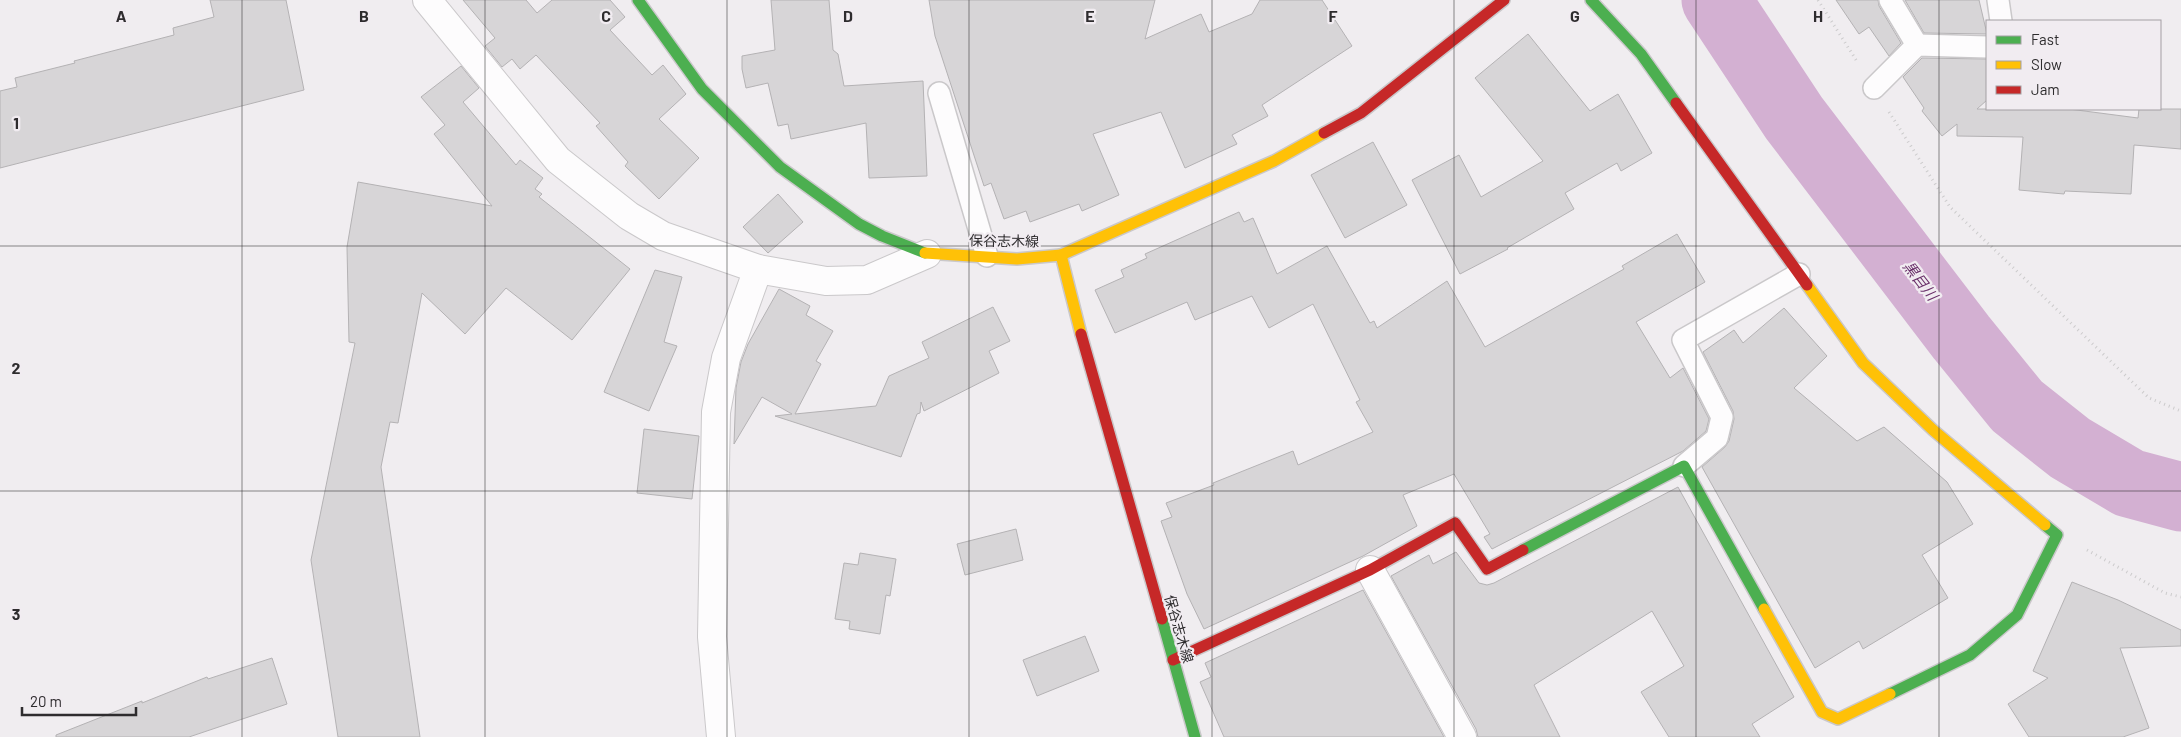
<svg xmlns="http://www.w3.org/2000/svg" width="2181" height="737" font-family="Barlow,'Noto Sans JP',sans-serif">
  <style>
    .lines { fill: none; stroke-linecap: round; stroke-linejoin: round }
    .river { stroke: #d3b0d2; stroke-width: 69 }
    .building { fill: #d7d5d7; stroke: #b4b2b4 }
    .lane-casing { stroke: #cac8ca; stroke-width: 24 }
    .street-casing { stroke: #cac8ca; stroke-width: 30 }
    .fast-casing { stroke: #cac8ca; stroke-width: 14 }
    .slow-casing { stroke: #cac8ca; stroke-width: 14 }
    .jam-casing { stroke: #cac8ca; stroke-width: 14 }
    .path { stroke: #cccbcc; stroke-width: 3; stroke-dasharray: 1 4; stroke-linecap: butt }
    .lane { stroke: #fdfcfd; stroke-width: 21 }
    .street { stroke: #fdfcfd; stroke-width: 28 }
    .fast { stroke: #4caf50; stroke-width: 11 }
    .slow { stroke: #ffc107; stroke-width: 11 }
    .jam { stroke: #c62828; stroke-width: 11 }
    .grid { fill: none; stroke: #2e2c2e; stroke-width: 1; stroke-opacity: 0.55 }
    .labels { text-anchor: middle; stroke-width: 4.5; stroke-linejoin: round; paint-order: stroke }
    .street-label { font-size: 14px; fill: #2e2c2e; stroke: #f1ecf1 }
    .water-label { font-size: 15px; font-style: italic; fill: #6a306a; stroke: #f1ecf1 }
    .grid-label { font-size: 16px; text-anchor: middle; font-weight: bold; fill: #2e2c2e; stroke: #f1ecf1; stroke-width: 4.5; stroke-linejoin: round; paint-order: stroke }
  </style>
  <rect width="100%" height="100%" fill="#f0edf0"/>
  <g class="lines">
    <path class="river" d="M1716 0 1794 118 1961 337 2017 406 2070 448 2129 483 2181 497"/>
  </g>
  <g class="building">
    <path d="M210 0H286L304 90 0 168V91L17 87 15 78 75 63 74 61 174 35 173 28 214 17Z"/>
    <path d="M463 0H526L537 13 552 0H610L625 17 610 30 652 75 663 65 686 94 659 119 699 158 659 199 625 166 628 162 596 126 600 123 536 55 520 69 512 59 502 67 485 46 495 38Z"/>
    <path d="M771 0H829L833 50 838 54 844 86 923 81 927 176 869 178 866 123 791 139 788 124 778 126 768 83 746 88 742 69V56L775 50Z"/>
    <path d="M929 0H1155L1145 39 1201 14 1209 32 1252 14 1260 0H1322L1352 46 1262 105 1268 116 1232 135 1237 144 1185 168 1161 112 1093 134 1119 195 1082 211 1079 204 1030 222 1026 211 1004 219 991 183 984 186 935 36Z"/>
    <path d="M1836 0H1878L1879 6 1901 43 1889 56 1869 27 1859 34Z"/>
    <path d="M1905 0H1979L1987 34 1924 33Z"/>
    <path d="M1528 34 1590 111 1618 94 1652 153 1621 171 1617 163 1565 193 1574 209 1507 248 1508 249 1460 274 1412 180 1459 155 1481 197 1543 161 1475 78Z"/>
    <path d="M1922 58 1987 59V100L1977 109H2069L2138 118 2139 109H2181V149L2134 145 2131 194 2065 191 2064 194 2019 190 2023 137 1957 136V124L1942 136 1922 111 1924 108 1903 77Z"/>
    <path d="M461 66 479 88 463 102 516 165 520 160 543 178 535 189 542 194 539 197 630 269 572 340 506 288 465 334 422 293 398 423 390 422 381 467 420 737H338L311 560 355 343 349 342 347 247 358 182 492 206 434 134 445 125 421 97Z"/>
    <path d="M1373 142 1407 205 1345 238 1311 175Z"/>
    <path d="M778 194 803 222 768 253 743 227Z"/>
    <path d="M1239 212 1244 222 1253 218 1277 274 1327 246 1370 323 1374 321 1377 328 1447 281 1485 347 1624 269 1622 266 1677 234 1705 282 1636 322 1670 378 1683 368 1709 419 1706 431 1683 451 1492 549 1484 537 1490 534 1454 474 1403 495 1417 526 1363 556 1204 629 1187 594 1161 521 1172 517 1166 503 1214 485 1213 483 1293 451 1298 465 1373 432 1356 402 1360 400 1313 304 1269 328 1252 296 1195 320 1187 302 1115 333 1095 290 1124 277 1121 270 1147 258 1145 254Z"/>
    <path d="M655 270 682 277 664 342 677 346 649 411 604 392Z"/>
    <path d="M779 289 810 306 806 315 833 331 816 361 821 364 795 414 876 406 889 376 929 358 922 342 993 307 1010 341 989 351 999 373 924 411 921 402 920 413 917 414 901 457 775 416 792 414 762 397 734 444 736 388 741 362 748 344Z"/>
    <path d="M1784 308 1827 356 1794 388 1857 441 1884 427 1947 482 1973 524 1922 555 1948 598 1863 649 1859 641 1815 668 1702 467 1725 447 1729 441 1734 419 1733 411 1703 352 1734 330 1743 343Z"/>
    <path d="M644 429 699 436 692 499 637 493Z"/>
    <path d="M1678 487 1794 697 1752 724 1760 737H1669L1641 692 1684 666 1652 611 1534 685 1560 737H1478L1476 729 1391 576 1429 555 1433 564 1456 552 1479 583 1487 585 1494 583Z"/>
    <path d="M1016 529 1023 560 965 575 957 544Z"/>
    <path d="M860 553 896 559 890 596 886 595 880 634 849 629 850 621 835 619 844 563 858 565Z"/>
    <path d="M2072 582 2118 600 2181 630V646L2120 648 2149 728 2123 737H2029L2008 704 2048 678 2033 671Z"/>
    <path d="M1363 590 1444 737H1224L1200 682 1211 677 1205 663Z"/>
    <path d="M1085 636 1099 671 1037 696 1023 660Z"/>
    <path d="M272 658 287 704 189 737H56V735L142 701V703L207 677 208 679Z"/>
  </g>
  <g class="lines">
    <defs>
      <g id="lane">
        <path d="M1890 0 1917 45"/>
        <path d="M1998 0 2001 21"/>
        <path d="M1874 88 1917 45 1987 47"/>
        <path d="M939 93 987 256"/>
        <path d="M1684 466 1717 438 1722 417 1683 340 1799 274"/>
      </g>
      <g id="street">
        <path d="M427 0 558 160 629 216 663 236 758 269 826 281 867 280 927 254"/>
        <path d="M1370 570 1462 737"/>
        <path d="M721 737 712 637 716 412 726 358 758 269"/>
      </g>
      <g id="fast">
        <path d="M638 0 702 89 780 167 859 224 882 236 925 253"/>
        <path d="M1591 0 1641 54 1676 103"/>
        <path d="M1523 550 1684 466 1764 609"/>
        <path d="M1162 619 1195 737"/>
        <path d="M1890 694 1970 655 2017 615 2057 535 2045 525"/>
      </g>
      <g id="slow">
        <path d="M925 253 1017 259 1061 255 1081 334"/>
        <path d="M1061 255 1274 161 1324 133"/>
        <path d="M1807 285 1863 363 1933 430 2045 525"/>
        <path d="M1764 609 1822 712 1838 719 1890 694"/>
      </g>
      <g id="jam">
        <path d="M1676 103 1807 285"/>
        <path d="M1324 133 1361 113 1504 0"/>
        <path d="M1081 334 1162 619"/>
        <path d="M1173 660 1370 570 1455 523 1487 569 1523 550"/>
      </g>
    </defs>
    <use href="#lane" class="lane-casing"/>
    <use href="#street" class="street-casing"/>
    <use href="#fast" class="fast-casing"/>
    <use href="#slow" class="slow-casing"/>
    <use href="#jam" class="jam-casing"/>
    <g class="path">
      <path d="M1818 0 1858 63"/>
      <path d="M1889 112 1950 207 2149 398 2181 411"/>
      <path d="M2087 550 2165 593 2181 597"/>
    </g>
    <use href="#lane" class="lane"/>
    <use href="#street" class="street"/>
    <use href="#fast" class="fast"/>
    <use href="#slow" class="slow"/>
    <use href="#jam" class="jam"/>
  </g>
  <path class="grid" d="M242 0V737M485 0V737M727 0V737M969 0V737M1212 0V737M1454 0V737M1696 0V737M1939 0V737M0 246H2181M0 491H2181"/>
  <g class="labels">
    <g class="street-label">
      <text transform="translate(1004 241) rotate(1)" y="5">保谷志木線</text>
      <text transform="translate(1179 629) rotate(74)" y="5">保谷志木線</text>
    </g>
    <g class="water-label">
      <text transform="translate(1920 281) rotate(52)" y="5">黒目川</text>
    </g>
  </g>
  <g class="grid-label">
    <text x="121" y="22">A</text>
    <text x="364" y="22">B</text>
    <text x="606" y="22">C</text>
    <text x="848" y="22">D</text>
    <text x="1090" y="22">E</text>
    <text x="1333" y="22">F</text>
    <text x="1575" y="22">G</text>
    <text x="1818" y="22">H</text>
    <text x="16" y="129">1</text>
    <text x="16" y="374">2</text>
    <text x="16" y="620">3</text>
  </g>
  <rect x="1986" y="20" width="175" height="90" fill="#f1ecf1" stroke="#a39fa3"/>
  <rect x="1996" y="36" width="25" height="8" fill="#4caf50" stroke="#a39fa3"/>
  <text x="2031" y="45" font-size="15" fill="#2e2c2e">Fast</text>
  <rect x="1996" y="61" width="25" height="8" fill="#ffc107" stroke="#a39fa3"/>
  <text x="2031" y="70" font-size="15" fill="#2e2c2e">Slow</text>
  <rect x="1996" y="86" width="25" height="8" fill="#c62828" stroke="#a39fa3"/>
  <text x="2031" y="95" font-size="15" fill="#2e2c2e">Jam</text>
  <path d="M22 707v8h114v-8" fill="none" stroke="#2e2c2e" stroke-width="2.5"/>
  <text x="30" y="707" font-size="15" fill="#2e2c2e" stroke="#f1ecf1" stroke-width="4" paint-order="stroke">20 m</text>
</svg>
